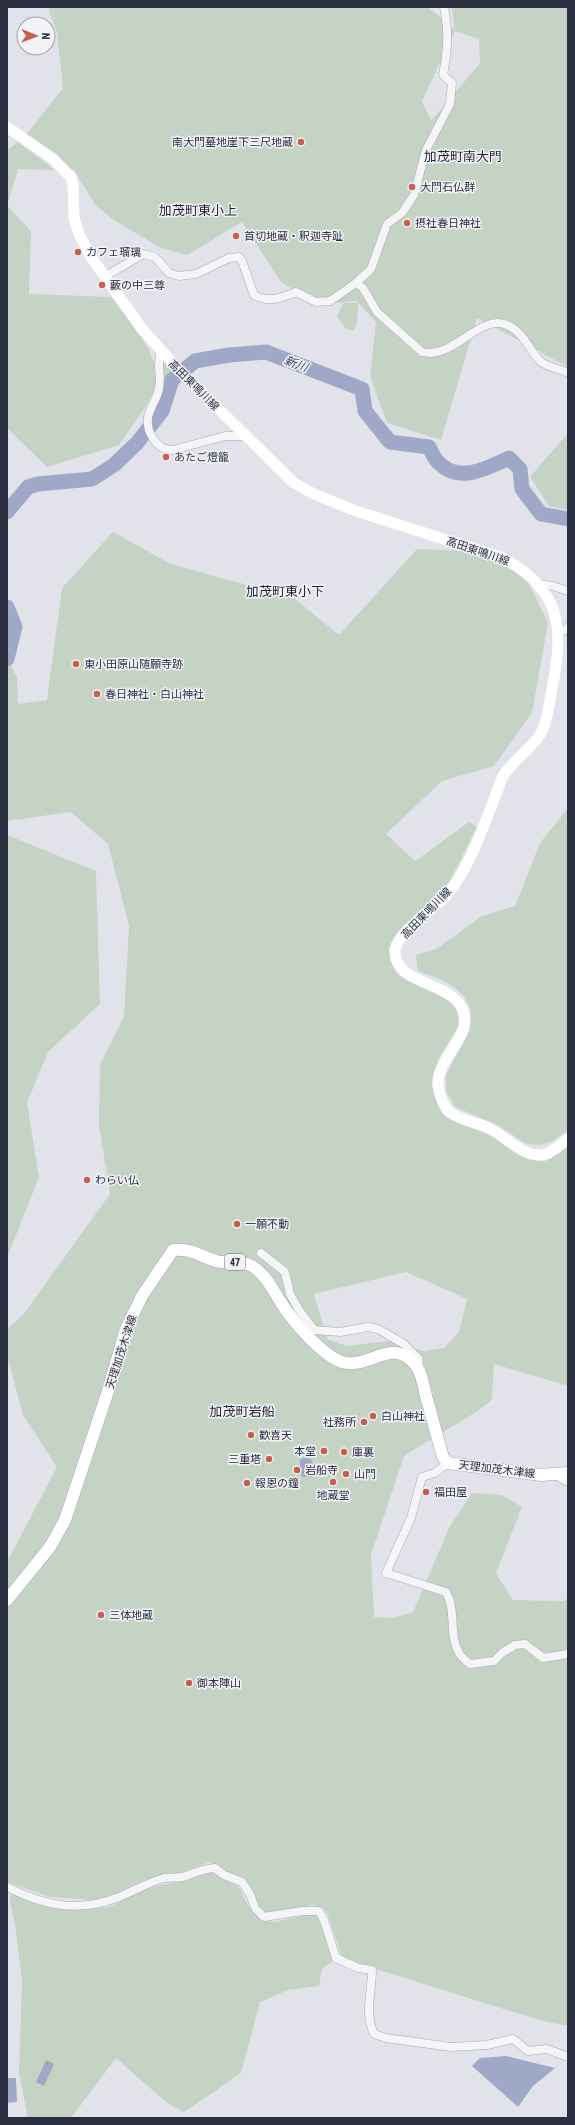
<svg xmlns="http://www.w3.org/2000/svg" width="575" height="2125" font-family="'Roboto Condensed','Noto Sans JP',sans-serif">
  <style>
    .green { fill: #c4d3c4; fill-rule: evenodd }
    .water { fill: #a0a8c8 }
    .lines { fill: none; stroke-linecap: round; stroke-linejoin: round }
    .river { stroke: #a0a8c8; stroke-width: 15 }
    .minor-casing { stroke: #a7a9b4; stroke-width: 9 }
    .primary-casing { stroke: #a2a5b5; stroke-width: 13 }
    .minor { stroke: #f5f5f8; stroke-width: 8 }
    .secondary { stroke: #fff; stroke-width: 11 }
    .primary { stroke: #fff; stroke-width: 12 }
    .poi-dot { fill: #c75f4f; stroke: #f2f3f7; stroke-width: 1.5 }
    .labels { text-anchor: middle; stroke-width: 3; stroke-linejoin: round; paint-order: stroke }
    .shield { fill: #f2f3f7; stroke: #676878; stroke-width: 1 }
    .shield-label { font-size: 10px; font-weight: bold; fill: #2b2d41 }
    .poi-label { font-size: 11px; fill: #2b2d41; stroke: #f2f3f7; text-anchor: start }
    .street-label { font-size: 11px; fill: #2b2d41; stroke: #f2f3f7 }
    .water-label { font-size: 12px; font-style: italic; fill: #374173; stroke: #f2f3f7 }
    .quarter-label { font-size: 13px; fill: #1d1f32; stroke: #f2f3f7 }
  </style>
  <rect width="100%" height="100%" fill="#e2e3ea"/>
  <g class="green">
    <path d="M48 7H428L455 30 452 7H568V367L477 318 441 440 387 423 370 376 376 322 357 301 320 304 281 282 242 222 187 255 161 248 117 222 96 206 74 170H71L26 135 63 88 57 32ZM455 31 479 39 480 63 431 121 422 101Z"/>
    <path d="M18 142 55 170 18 169 7 206 31 231 29 294 111 297C128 320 167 361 154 391 147 407 129 429 119 445L47 467 7 428V150Z"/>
    <path d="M343 303H358L357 324 353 331 345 328 337 316Z"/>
    <path d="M162 360 181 378C172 389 173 424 154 426L156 410 164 386Z"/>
    <path d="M568 433V510L549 506 530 477Z"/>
    <path d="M113 532 171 564 294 598 339 635 417 549 464 551 501 563 517 572 528 582 548 623 532 713 494 766 442 781 386 834 415 861 469 822 477 827 451 879 440 893 398 932 389 948 391 961 397 974 406 980 442 996 451 1002 457 1011 459 1025 439 1058 432 1084 435 1097 443 1114 461 1124 497 1138 519 1155 530 1160 545 1161 568 1146V1386L494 1364 492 1400 476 1412 404 1456 371 1555 374 1617 393 1618 413 1612 450 1526 472 1493 502 1495 522 1507 496 1573 513 1600 564 1601 568 1598V2026L539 2020 347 1960 341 1955 328 1915 323 1907 312 1905 267 1913 256 1903 245 1880 222 1870 210 1862 179 1873 144 1880 107 1899 97 1900 50 1897 7 1882V1562L57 1467 23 1415 7 1355V1329L24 1314 110 1194 99 1125 100 1065 124 1016 129 926 108 844 71 812 7 821V659L17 677 18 704 47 700 62 588ZM406 1272 467 1299 459 1332 444 1348 423 1351 388 1341 347 1346 327 1339 314 1294Z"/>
    <path d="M568 808V1130L553 1141 540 1145 527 1144 497 1125 455 1107 446 1091V1075L470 1030 471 1010 463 995 452 986 438 978 418 971 416 955 436 949 482 916 515 906 540 843Z"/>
    <path d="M7 835 96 871 100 1004 48 1052 27 1103 39 1177 7 1258Z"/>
    <path d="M209 1871 239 1887 249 1907 263 1921 274 1922 316 1913 320 1918 334 1960 322 1969 319 1986 288 1990 260 2002 241 2073 184 2112 167 2103 116 2058 71 2118H28L19 2074 22 1981 15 1924 9 1898 14 1893 88 1908 109 1907 147 1888 181 1881Z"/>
  </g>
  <g class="water">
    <path d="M304 1458 311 1459 312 1463 319 1467 318 1475 315 1474 312 1477H302L300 1467V1460Z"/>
    <path d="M506 2056 555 2068 533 2086 518 2107 472 2066 480 2058Z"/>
    <path d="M46 2060 54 2064 44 2086 36 2082Z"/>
    <path d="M7 2078H16L17 2102 7 2103Z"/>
  </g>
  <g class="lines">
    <g class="river">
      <path d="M7 512 28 487 38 484 92 479 114 465 137 443 162 411 172 380 195 361 229 355 266 352 362 389 365 411 390 442 429 447C432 452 434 459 439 463 460 484 487 468 509 458L520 469 522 489 541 514 568 519"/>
      <path d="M7 607 15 627 7 659"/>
    </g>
    <defs>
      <g id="minor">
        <path d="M104 277 143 254 155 257 169 273 179 276 196 274 229 258 239 257 242 261 254 295C268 303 282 298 296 292L316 302 330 301 356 283 371 269 387 224 402 213 414 195 426 150 450 104 452 83 443 75C448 49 449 32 444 7"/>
        <path d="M356 283 363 288 377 312 422 352C453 360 480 313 507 325 524 332 528 349 540 361 548 368 559 368 568 373"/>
        <path d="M161 351C156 367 162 374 159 388 158 398 150 407 148 417 146 432 157 451 173 450L225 436H245"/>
        <path d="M538 584 553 586 568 591"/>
        <path d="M558 633 564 631 568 627"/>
        <path d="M261 1253 285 1272 290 1294 299 1310 314 1330 340 1332 368 1327 378 1329 404 1344 419 1359 418 1368"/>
        <path d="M448 1463 435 1473 422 1477 411 1518 386 1573 446 1592C457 1611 448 1633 459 1653 461 1657 466 1661 470 1664L494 1661 502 1653 515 1645 525 1644 543 1658 568 1654"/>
        <path d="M556 1475 568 1482"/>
        <path d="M7 1887C45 1906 78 1913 119 1897 134 1891 149 1882 164 1878 170 1877 177 1878 183 1877 195 1873 201 1869 215 1868L224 1875 242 1882 250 1894 255 1908 264 1917 302 1911H319L324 1920 336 1958 358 1968 372 1970C372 1993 364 2012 374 2034L386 2038 451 2047 487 2045 513 2039 528 2051 547 2049 568 2057"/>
      </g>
      <path id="primary" d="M7 1600 50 1547 65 1520 108 1391 126 1329 142 1296 173 1250C191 1248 199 1256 216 1261 227 1264 241 1260 252 1266 266 1275 271 1287 280 1301 291 1319 321 1355 342 1362 370 1370 393 1334 417 1367 422 1374 424 1387 426 1396 432 1416 437 1437 443 1457L448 1463 541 1475 568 1473"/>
    </defs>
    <use href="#minor" class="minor-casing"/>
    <use href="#primary" class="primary-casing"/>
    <use href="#minor" class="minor"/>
    <path class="secondary" d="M7 127 52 158 71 177 73 184 74 218 79 234 91 257 142 329 178 369 294 483 314 494 356 511 503 558C562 590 564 628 552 689 549 703 548 721 541 733 531 750 513 760 503 776 489 811 470 871 444 898 432 910 397 933 395 950 393 984 448 981 462 1008 475 1035 438 1056 438 1083 438 1091 443 1105 448 1111 459 1120 475 1122 487 1127 505 1135 521 1157 543 1155 551 1154 561 1144 568 1139"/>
    <use href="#primary" class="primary"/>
  </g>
  <g class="poi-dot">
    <circle cx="301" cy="142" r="4"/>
    <circle cx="412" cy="187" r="4"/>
    <circle cx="407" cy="223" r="4"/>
    <circle cx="236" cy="236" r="4"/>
    <circle cx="78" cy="252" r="4"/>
    <circle cx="102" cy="285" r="4"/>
    <circle cx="166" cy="457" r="4"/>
    <circle cx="76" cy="664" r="4"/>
    <circle cx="97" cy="694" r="4"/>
    <circle cx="87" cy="1180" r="4"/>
    <circle cx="237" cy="1224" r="4"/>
    <circle cx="373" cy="1416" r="4"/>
    <circle cx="364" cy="1422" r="4"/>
    <circle cx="251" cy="1435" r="4"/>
    <circle cx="324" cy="1451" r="4"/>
    <circle cx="344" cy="1452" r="4"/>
    <circle cx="269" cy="1459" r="4"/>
    <circle cx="297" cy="1470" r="4"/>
    <circle cx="346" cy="1474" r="4"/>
    <circle cx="333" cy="1482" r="4"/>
    <circle cx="247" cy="1483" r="4"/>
    <circle cx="426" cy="1492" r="4"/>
    <circle cx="101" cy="1615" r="4"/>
    <circle cx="189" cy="1683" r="4"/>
  </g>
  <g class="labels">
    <rect class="shield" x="225" y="1254" width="20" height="16" rx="3"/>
    <g class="shield-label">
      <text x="235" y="1266">47</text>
    </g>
    <g class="poi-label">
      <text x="293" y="146" text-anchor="end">南大門墓地崖下三尺地蔵</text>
      <text x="420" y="191">大門石仏群</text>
      <text x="415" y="227">摂社春日神社</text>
      <text x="244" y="240">首切地蔵・釈迦寺趾</text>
      <text x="86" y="256">カフェ瑠璃</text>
      <text x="110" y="289">藪の中三尊</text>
      <text x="174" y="461">あたご燈籠</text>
      <text x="84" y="668">東小田原山随願寺跡</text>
      <text x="105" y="698">春日神社・白山神社</text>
      <text x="95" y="1184">わらい仏</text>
      <text x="245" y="1228">一願不動</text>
      <text x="381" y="1420">白山神社</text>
      <text x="356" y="1426" text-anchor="end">社務所</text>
      <text x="259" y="1439">歓喜天</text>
      <text x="316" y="1455" text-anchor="end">本堂</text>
      <text x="352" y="1456">庫裏</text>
      <text x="261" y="1463" text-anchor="end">三重塔</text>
      <text x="305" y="1474">岩船寺</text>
      <text x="354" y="1478">山門</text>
      <text x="255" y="1487">報恩の鐘</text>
      <text x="434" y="1496">福田屋</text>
      <text x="333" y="1499" text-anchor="middle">地蔵堂</text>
      <text x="109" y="1619">三体地蔵</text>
      <text x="197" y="1687">御本陣山</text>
    </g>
    <g class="street-label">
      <text transform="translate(194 385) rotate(45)" y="4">高田東鳴川線</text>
      <text transform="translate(478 551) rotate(19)" y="4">高田東鳴川線</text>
      <text transform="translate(426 913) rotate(-46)" y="4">高田東鳴川線</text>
      <text transform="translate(121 1352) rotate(-72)" y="4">天理加茂木津線</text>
      <text transform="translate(497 1469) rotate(7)" y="4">天理加茂木津線</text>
    </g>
    <g class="water-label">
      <text transform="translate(296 364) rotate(21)" y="4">新川</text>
    </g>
    <g class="quarter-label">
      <text x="463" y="161">加茂町南大門</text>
      <text x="198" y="215">加茂町東小上</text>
      <text x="285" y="596">加茂町東小下</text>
      <text x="242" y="1416">加茂町岩船</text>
    </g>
  </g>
  <rect width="575" height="2125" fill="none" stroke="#2b2d41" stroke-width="16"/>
  <g transform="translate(36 36) rotate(91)"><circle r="19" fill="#f2f3f7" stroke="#a2a4ae"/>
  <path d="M0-3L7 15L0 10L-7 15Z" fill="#c75f4f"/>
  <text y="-6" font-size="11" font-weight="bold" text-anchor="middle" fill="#2b2d41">N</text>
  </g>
</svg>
